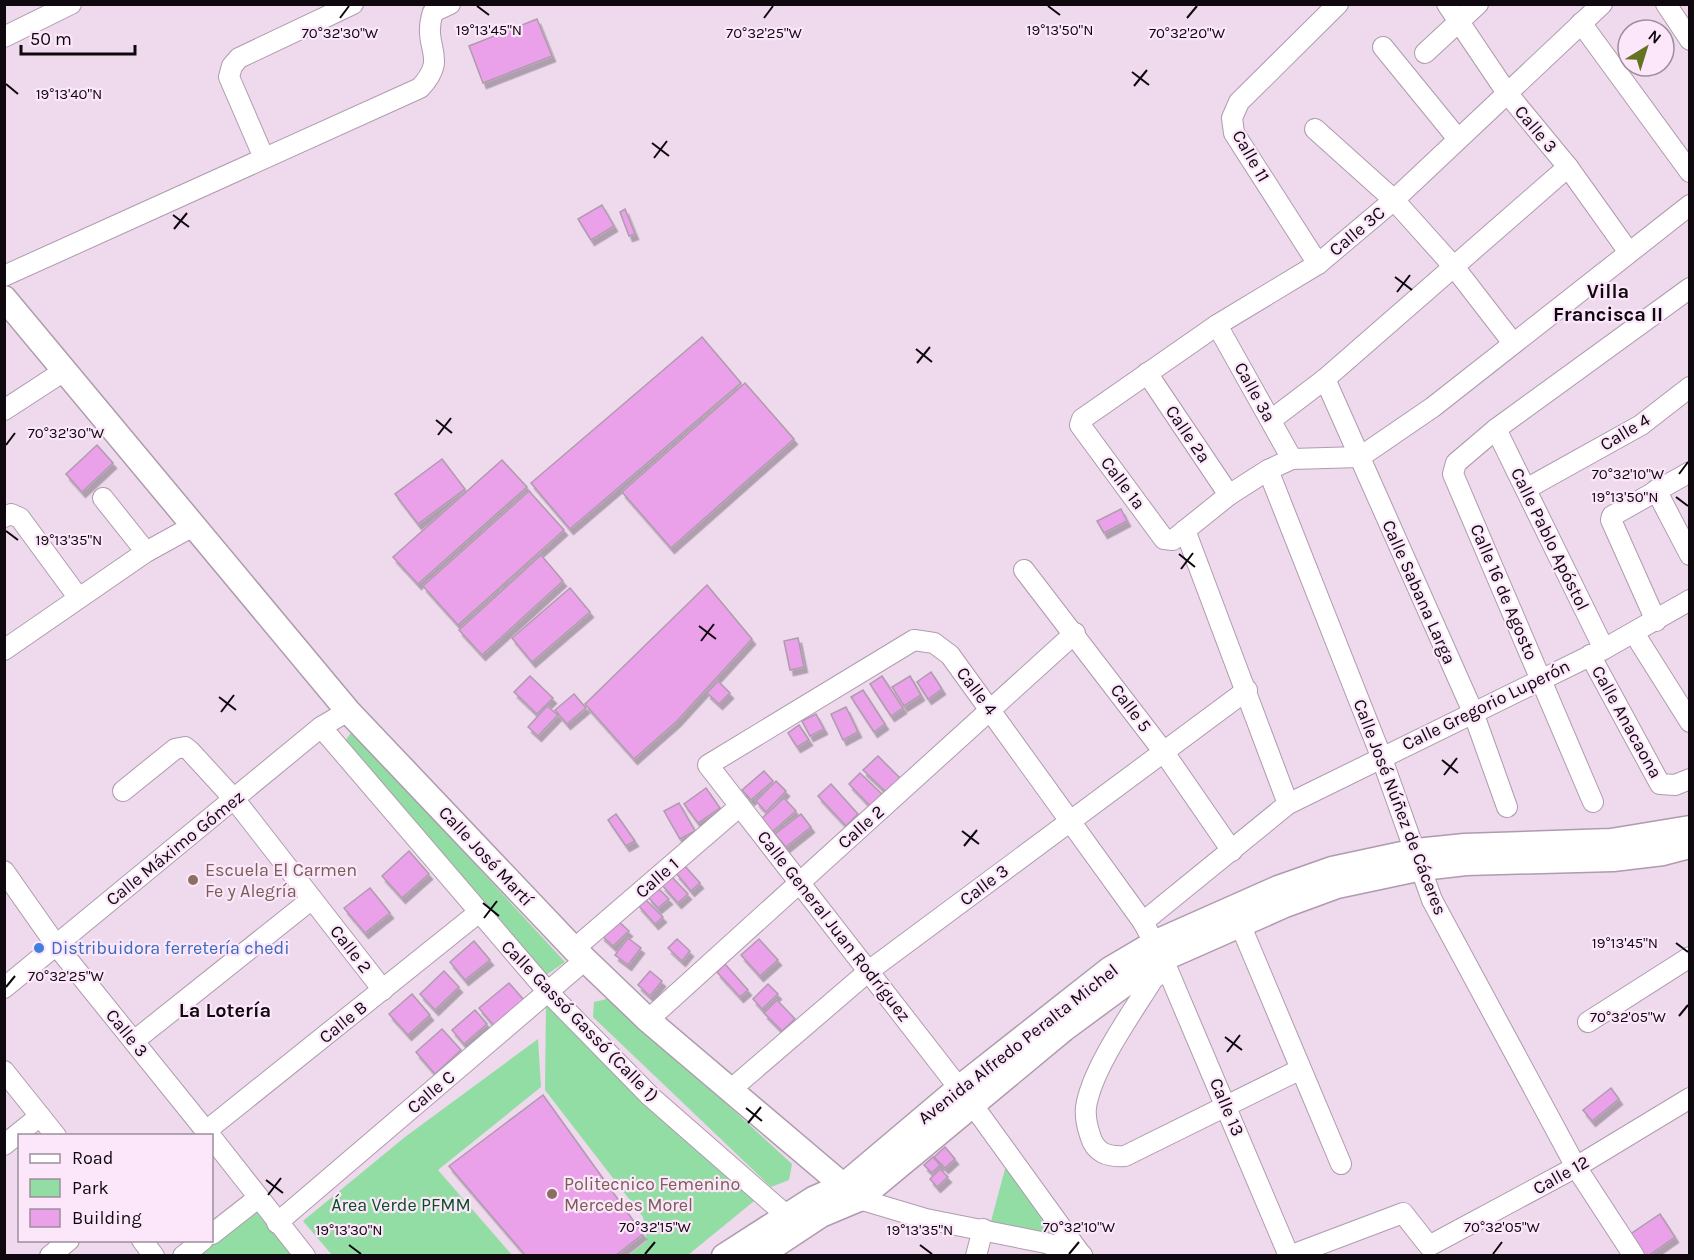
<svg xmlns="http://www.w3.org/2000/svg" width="1694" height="1260" font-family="Karla,sans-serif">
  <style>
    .green { fill: #92dda3 }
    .building { fill: #eaa1e9; stroke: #af9bae; stroke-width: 1.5; filter: url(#shadow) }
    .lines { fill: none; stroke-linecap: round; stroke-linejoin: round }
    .minor-casing { stroke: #af9bae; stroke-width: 22 }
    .major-casing { stroke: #af9bae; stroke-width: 27 }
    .minor { stroke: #fff; stroke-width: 20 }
    .major { stroke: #fff; stroke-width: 24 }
    .ticks { fill: none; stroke: #0f090f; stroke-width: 2 }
    .education-dot { fill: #8d6e63; stroke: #fce6fa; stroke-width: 2 }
    .shop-dot { fill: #3f7fe0; stroke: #fce6fa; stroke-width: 2 }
    .labels { text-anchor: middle; stroke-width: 4.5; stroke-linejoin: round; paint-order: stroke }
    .street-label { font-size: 18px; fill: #0f090f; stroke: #fce6fa }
    .education-label { font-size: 18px; fill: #785e54; stroke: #fce6fa; text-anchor: start }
    .shop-label { font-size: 18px; fill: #366cbe; stroke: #fce6fa; text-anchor: start }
    .park-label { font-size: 18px; fill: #094d23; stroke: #fce6fa }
    .neighbourhood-label { font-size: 20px; font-weight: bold; fill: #0f090f; stroke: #fce6fa }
    .ticks-label { font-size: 15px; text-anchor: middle; fill: #0f090f; stroke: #fce6fa; stroke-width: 4.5; stroke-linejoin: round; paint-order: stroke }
  </style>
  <defs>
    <filter id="shadow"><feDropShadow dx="3.5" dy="5.5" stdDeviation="0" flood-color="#0004"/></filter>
  </defs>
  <rect width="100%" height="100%" fill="#eed9ed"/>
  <g class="green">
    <path d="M352 731 565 962 546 975 344 743Z"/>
    <path d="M611 998 792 1164 789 1180 771 1187 593 1017 594 1002Z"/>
    <path d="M546 1005 759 1197 688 1255H629L647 1241 643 1217 545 1090Z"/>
    <path d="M538 1039 541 1087 438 1170 512 1255H332L303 1221 405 1137Z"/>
    <path d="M1008 1158 1065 1247 990 1225Z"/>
    <path d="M255 1208 295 1256H196Z"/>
  </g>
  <g class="building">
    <path d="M537 19 552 56 483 83 469 46Z"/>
    <path d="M602 205 614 226 591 240 578 219Z"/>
    <path d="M625 209 635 234 629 236 620 212Z"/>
    <path d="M702 337 741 383 570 529 531 483Z"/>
    <path d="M745 383 794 439 671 548 622 492Z"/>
    <path d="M97 445 113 463 82 492 66 474Z"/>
    <path d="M442 459 465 489 418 524 395 494Z"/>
    <path d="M502 460 527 487 418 584 393 557Z"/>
    <path d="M529 491 564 530 458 625 423 586Z"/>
    <path d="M1121 509 1127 521 1104 533 1097 521Z"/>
    <path d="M541 555 563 581 482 655 459 630Z"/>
    <path d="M707 585 752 639 677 721 634 759 585 704Z"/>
    <path d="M570 588 590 612 532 662 512 638Z"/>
    <path d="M798 638 804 667 790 670 784 641Z"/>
    <path d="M931 672 942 689 928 699 917 682Z"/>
    <path d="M530 676 553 698 537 714 514 692Z"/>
    <path d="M882 676 903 708 891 716 870 684Z"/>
    <path d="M910 676 921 695 904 706 892 687Z"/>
    <path d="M718 681 730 693 719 704 707 693Z"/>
    <path d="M863 690 885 724 874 732 851 697Z"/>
    <path d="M574 694 586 708 567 724 555 710Z"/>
    <path d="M547 706 558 715 538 736 528 727Z"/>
    <path d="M846 707 858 732 843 740 831 714Z"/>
    <path d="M816 714 824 729 810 736 802 721Z"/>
    <path d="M799 725 809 740 797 747 788 733Z"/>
    <path d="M878 756 900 778 886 792 863 770Z"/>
    <path d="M764 771 773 781 751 800 742 790Z"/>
    <path d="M860 773 885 797 873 809 849 784Z"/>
    <path d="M776 781 786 791 766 812 756 801Z"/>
    <path d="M831 784 858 814 846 826 818 796Z"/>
    <path d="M706 788 720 808 698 823 684 804Z"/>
    <path d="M784 798 796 811 772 832 761 819Z"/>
    <path d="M679 803 695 831 680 839 664 811Z"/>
    <path d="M616 814 635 841 626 846 608 820Z"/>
    <path d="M801 814 811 827 786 847 775 834Z"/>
    <path d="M409 851 429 874 402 898 382 876Z"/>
    <path d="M685 866 700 883 691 891 676 873Z"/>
    <path d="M672 877 688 894 678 903 662 885Z"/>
    <path d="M370 888 390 913 365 933 344 908Z"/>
    <path d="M658 888 669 899 658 908 648 897Z"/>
    <path d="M645 899 663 917 655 924 638 905Z"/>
    <path d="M616 919 629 931 613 946 601 935Z"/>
    <path d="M628 938 641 948 628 965 615 955Z"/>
    <path d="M677 939 690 951 682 961 668 948Z"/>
    <path d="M759 939 778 960 760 976 741 955Z"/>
    <path d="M474 941 490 960 465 980 450 962Z"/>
    <path d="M725 964 748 990 740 997 717 972Z"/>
    <path d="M444 971 459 987 435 1010 420 994Z"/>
    <path d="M650 971 662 981 650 996 638 985Z"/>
    <path d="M509 983 524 1000 494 1026 479 1008Z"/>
    <path d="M768 984 778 994 762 1009 753 999Z"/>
    <path d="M412 994 430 1015 408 1035 389 1014Z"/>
    <path d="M777 1000 795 1019 782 1031 764 1013Z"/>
    <path d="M475 1010 487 1024 464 1044 452 1030Z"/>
    <path d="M442 1029 461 1050 435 1074 416 1052Z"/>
    <path d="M1611 1088 1619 1099 1592 1121 1583 1110Z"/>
    <path d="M543 1095 643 1234 615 1256H526L449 1166Z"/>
    <path d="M945 1147 955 1159 945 1168 934 1157Z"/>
    <path d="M933 1157 940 1165 932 1173 924 1165Z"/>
    <path d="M940 1169 948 1177 937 1187 930 1179Z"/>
    <path d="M1660 1214 1675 1237 1648 1256H1643L1629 1235Z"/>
  </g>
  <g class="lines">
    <defs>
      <g id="minor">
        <path d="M1447 4 1507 93 1568 167 1628 251"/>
        <path d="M1602 4 1394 200 1318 264 1217 325 1082 419 1080 425 1164 539 1173 540 1229 495 1268 470 1292 459 1360 457 1433 407 1690 205"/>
        <path d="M1666 4 1690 40"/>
        <path d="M1581 23 1690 172"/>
        <path d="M4 37 71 4"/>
        <path d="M1383 47 1458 139"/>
        <path d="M1425 53 1478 4"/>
        <path d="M1315 129 1394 200 1455 268 1513 343"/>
        <path d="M264 158 229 77 232 66 239 58 353 4"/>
        <path d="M1318 264 1234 133 1232 118 1239 102 1338 4"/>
        <path d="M4 276 420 88C450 56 421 49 433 12L450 4"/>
        <path d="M1217 325 1292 459"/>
        <path d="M1147 373 1229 495"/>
        <path d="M1325 379 1473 712 1507 807"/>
        <path d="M4 410 64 371"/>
        <path d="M1271 420 1325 379 1568 167"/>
        <path d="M1496 429 1604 649"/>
        <path d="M1268 470 1381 756 1432 900 1576 1167 1634 1256"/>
        <path d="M1526 489 1641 425 1690 387"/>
        <path d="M1656 490 1690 555"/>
        <path d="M103 498 146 552"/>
        <path d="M4 517 11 514 20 518 78 597"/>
        <path d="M1185 530 1288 804"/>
        <path d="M1024 570 1163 751 1232 851"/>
        <path d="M1656 621 1611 520 1612 516 1690 472"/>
        <path d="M1634 633 1690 722"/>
        <path d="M4 650 146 552 195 525"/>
        <path d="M1590 655 1660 784 1675 785 1690 779"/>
        <path d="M321 727 548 992 650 1096 786 1215"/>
        <path d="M123 791 175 749 185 747 190 751 235 800 383 990"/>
        <path d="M1593 802 1453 474 1456 463 1496 429 1690 288"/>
        <path d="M4 871 56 945 210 1136"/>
        <path d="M1143 922 1288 804 1604 649 1690 600"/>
        <path d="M1240 924 1341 1164"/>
        <path d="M574 949 740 806"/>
        <path d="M1166 969 1153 979C1132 1013 1092 1068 1086 1107 1085 1116 1087 1126 1090 1135 1095 1153 1107 1157 1125 1156L1299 1070"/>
        <path d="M4 988 321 727 348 711"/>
        <path d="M648 1020 1075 633"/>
        <path d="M1588 1022 1690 957"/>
        <path d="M134 1041 312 899"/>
        <path d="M4 1071 56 1136"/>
        <path d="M959 1088 708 765 914 640 934 643 950 655 1143 922 1163 959 1289 1256"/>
        <path d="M729 1091 870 970 1247 690"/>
        <path d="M972 1104 1082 1256"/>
        <path d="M206 1131 478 913"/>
        <path d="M212 1138 305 1256"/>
        <path d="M4 1145 40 1116"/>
        <path d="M859 1199 926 1219 1046 1243 1082 1255"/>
        <path d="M277 1223 585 960"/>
        <path d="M212 1234 258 1198"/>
        <path d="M142 1240 154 1256"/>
        <path d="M50 1256 69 1240"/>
        <path d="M183 1256 203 1240"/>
        <path d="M976 1256 983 1229"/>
        <path d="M1289 1256 1403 1213 1429 1246 1576 1167 1690 1098"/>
      </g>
      <g id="major">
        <path d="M4 298 348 711 574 949 648 1020 859 1199"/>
        <path d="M724 1256 813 1199 843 1186 959 1088 1110 969 1154 943 1278 888 1332 869 1416 851 1465 846 1611 841 1690 828"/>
        <path d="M759 1256 821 1215 859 1199 1064 1029 1121 987 1163 959 1285 905 1337 886 1422 868 1466 863 1613 859 1663 853 1690 846"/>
      </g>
    </defs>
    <use href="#minor" class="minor-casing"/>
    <use href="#major" class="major-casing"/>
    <use href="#minor" class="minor"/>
    <use href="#major" class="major"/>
  </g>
  <path class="ticks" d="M477 6 489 15M1048 6 1060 15M340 18 349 6M764 18 773 6M1187 18 1197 6M1132 72 1149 85M6 84 18 94M1134 86 1147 70M652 143 669 156M654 158 667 141M173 215 189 227M174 229 187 213M1395 277 1412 290M1397 292 1410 275M916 349 932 362M917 363 930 347M436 420 452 433M438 435 451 418M6 445 15 433M1679 474 1688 462M1676 497 1688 506M6 531 18 540M1179 554 1195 567M1181 569 1193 553M699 626 716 639M701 641 714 624M219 697 236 710M221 712 234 695M1442 760 1458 773M1444 775 1457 758M962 831 979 844M964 846 977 830M483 903 499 916M484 918 497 901M1676 943 1688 952M6 987 15 976M1679 1016 1688 1005M1225 1037 1242 1050M1227 1052 1240 1035M746 1108 762 1121M748 1123 761 1107M266 1180 283 1193M268 1195 281 1178M349 1245 361 1254M920 1245 932 1254M645 1254 655 1242M1069 1254 1079 1242M1493 1254 1502 1242"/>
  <g class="education-dot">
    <circle cx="193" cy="880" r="6"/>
    <circle cx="552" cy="1194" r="6"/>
  </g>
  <circle class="shop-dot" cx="39" cy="948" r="6"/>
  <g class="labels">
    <g class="street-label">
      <text transform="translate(1536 129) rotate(50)" y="6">Calle 3</text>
      <text transform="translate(1251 156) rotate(60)" y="6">Calle 11</text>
      <text transform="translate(1357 231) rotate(-40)" y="6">Calle 3C</text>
      <text transform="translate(1255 392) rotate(61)" y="6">Calle 3a</text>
      <text transform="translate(1625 432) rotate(-31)" y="6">Calle 4</text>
      <text transform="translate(1188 434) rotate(56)" y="6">Calle 2a</text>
      <text transform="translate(1123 483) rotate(53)" y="6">Calle 1a</text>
      <text transform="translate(1550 539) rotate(64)" y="6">Calle Pablo Apóstol</text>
      <text transform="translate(1419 592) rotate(66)" y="6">Calle Sabana Larga</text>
      <text transform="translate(1504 592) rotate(67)" y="6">Calle 16 de Agosto</text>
      <text transform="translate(977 691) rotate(53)" y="6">Calle 4</text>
      <text transform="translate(1486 705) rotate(-26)" y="6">Calle Gregorio Luperón</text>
      <text transform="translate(1131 708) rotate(53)" y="6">Calle 5</text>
      <text transform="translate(1627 722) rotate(61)" y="6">Calle Anacaona</text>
      <text transform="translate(1400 807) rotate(69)" y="6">Calle José Núñez de Cáceres</text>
      <text transform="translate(861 827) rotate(-42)" y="6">Calle 2</text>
      <text transform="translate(175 848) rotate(-39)" y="6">Calle Máximo Gómez</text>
      <text transform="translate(486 856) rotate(47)" y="6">Calle José Martí</text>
      <text transform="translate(657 878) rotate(-41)" y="6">Calle 1</text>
      <text transform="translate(984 885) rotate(-37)" y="6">Calle 3</text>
      <text transform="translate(834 926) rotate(52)" y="6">Calle General Juan Rodríguez</text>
      <text transform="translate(351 949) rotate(52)" y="6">Calle 2</text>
      <text transform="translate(580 1021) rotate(46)" y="6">Calle Gassó Gassó (Calle 1)</text>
      <text transform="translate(343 1022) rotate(-39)" y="6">Calle B</text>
      <text transform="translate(127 1033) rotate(51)" y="6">Calle 3</text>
      <text transform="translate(1018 1044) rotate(-38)" y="6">Avenida Alfredo Peralta Michel</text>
      <text transform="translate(431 1092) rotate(-40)" y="6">Calle C</text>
      <text transform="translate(1227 1107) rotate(67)" y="6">Calle 13</text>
      <text transform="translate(1561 1175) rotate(-29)" y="6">Calle 12</text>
    </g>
    <g class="education-label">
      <text x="205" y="876">Escuela El Carmen<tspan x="205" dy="21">Fe y Alegría</tspan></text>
      <text x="564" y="1190">Politecnico Femenino<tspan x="564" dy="21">Mercedes Morel</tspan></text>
    </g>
    <g class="shop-label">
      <text x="51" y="954">Distribuidora ferretería chedi</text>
    </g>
    <g class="park-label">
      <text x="401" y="1211">Área Verde PFMM</text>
    </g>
    <g class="neighbourhood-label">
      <text x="1608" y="298">Villa<tspan x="1608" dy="23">Francisca II</tspan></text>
      <text x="225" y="1017">La Lotería</text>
    </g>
  </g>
  <g class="ticks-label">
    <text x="489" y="35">19°13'45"N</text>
    <text x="1060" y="35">19°13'50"N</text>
    <text x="764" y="38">70°32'25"W</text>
    <text x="1187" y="38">70°32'20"W</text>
    <text x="340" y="38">70°32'30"W</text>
    <text x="69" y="99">19°13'40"N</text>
    <text x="66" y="438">70°32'30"W</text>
    <text x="1628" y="479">70°32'10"W</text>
    <text x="1625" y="502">19°13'50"N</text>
    <text x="69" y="545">19°13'35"N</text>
    <text x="1625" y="948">19°13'45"N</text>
    <text x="66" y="981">70°32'25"W</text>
    <text x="1628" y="1022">70°32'05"W</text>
    <text x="655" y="1232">70°32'15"W</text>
    <text x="1079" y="1232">70°32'10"W</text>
    <text x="1502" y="1232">70°32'05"W</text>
    <text x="349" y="1235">19°13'30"N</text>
    <text x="920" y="1235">19°13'35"N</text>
  </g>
  <rect width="1694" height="1260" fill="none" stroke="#0f090f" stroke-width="12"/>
  <rect x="18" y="1134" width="195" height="108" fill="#fce6fa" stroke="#9d8e9c" stroke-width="1.5"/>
  <rect x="30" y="1154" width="30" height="9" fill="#ffffff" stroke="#9d8e9c" stroke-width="1.5"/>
  <text x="72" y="1164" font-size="18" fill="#0f090f">Road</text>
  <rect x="30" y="1179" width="30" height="18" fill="#92dda3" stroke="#9d8e9c" stroke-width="1.5"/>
  <text x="72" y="1194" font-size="18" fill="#0f090f">Park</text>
  <rect x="30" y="1209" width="30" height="18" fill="#eaa1e9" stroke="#9d8e9c" stroke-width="1.5"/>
  <text x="72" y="1224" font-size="18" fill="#0f090f">Building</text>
  <g transform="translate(1646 48) rotate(38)"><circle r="28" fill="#fce6fa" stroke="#9d8e9c" stroke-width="1.5"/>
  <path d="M0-4.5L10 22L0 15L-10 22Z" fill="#647320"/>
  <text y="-9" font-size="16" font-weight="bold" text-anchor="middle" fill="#0f090f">N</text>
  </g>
  <path d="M21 45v9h114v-9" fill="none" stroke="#0f090f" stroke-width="3"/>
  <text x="30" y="45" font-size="18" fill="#0f090f" stroke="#fce6fa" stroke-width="4.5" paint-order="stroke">50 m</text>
</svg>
